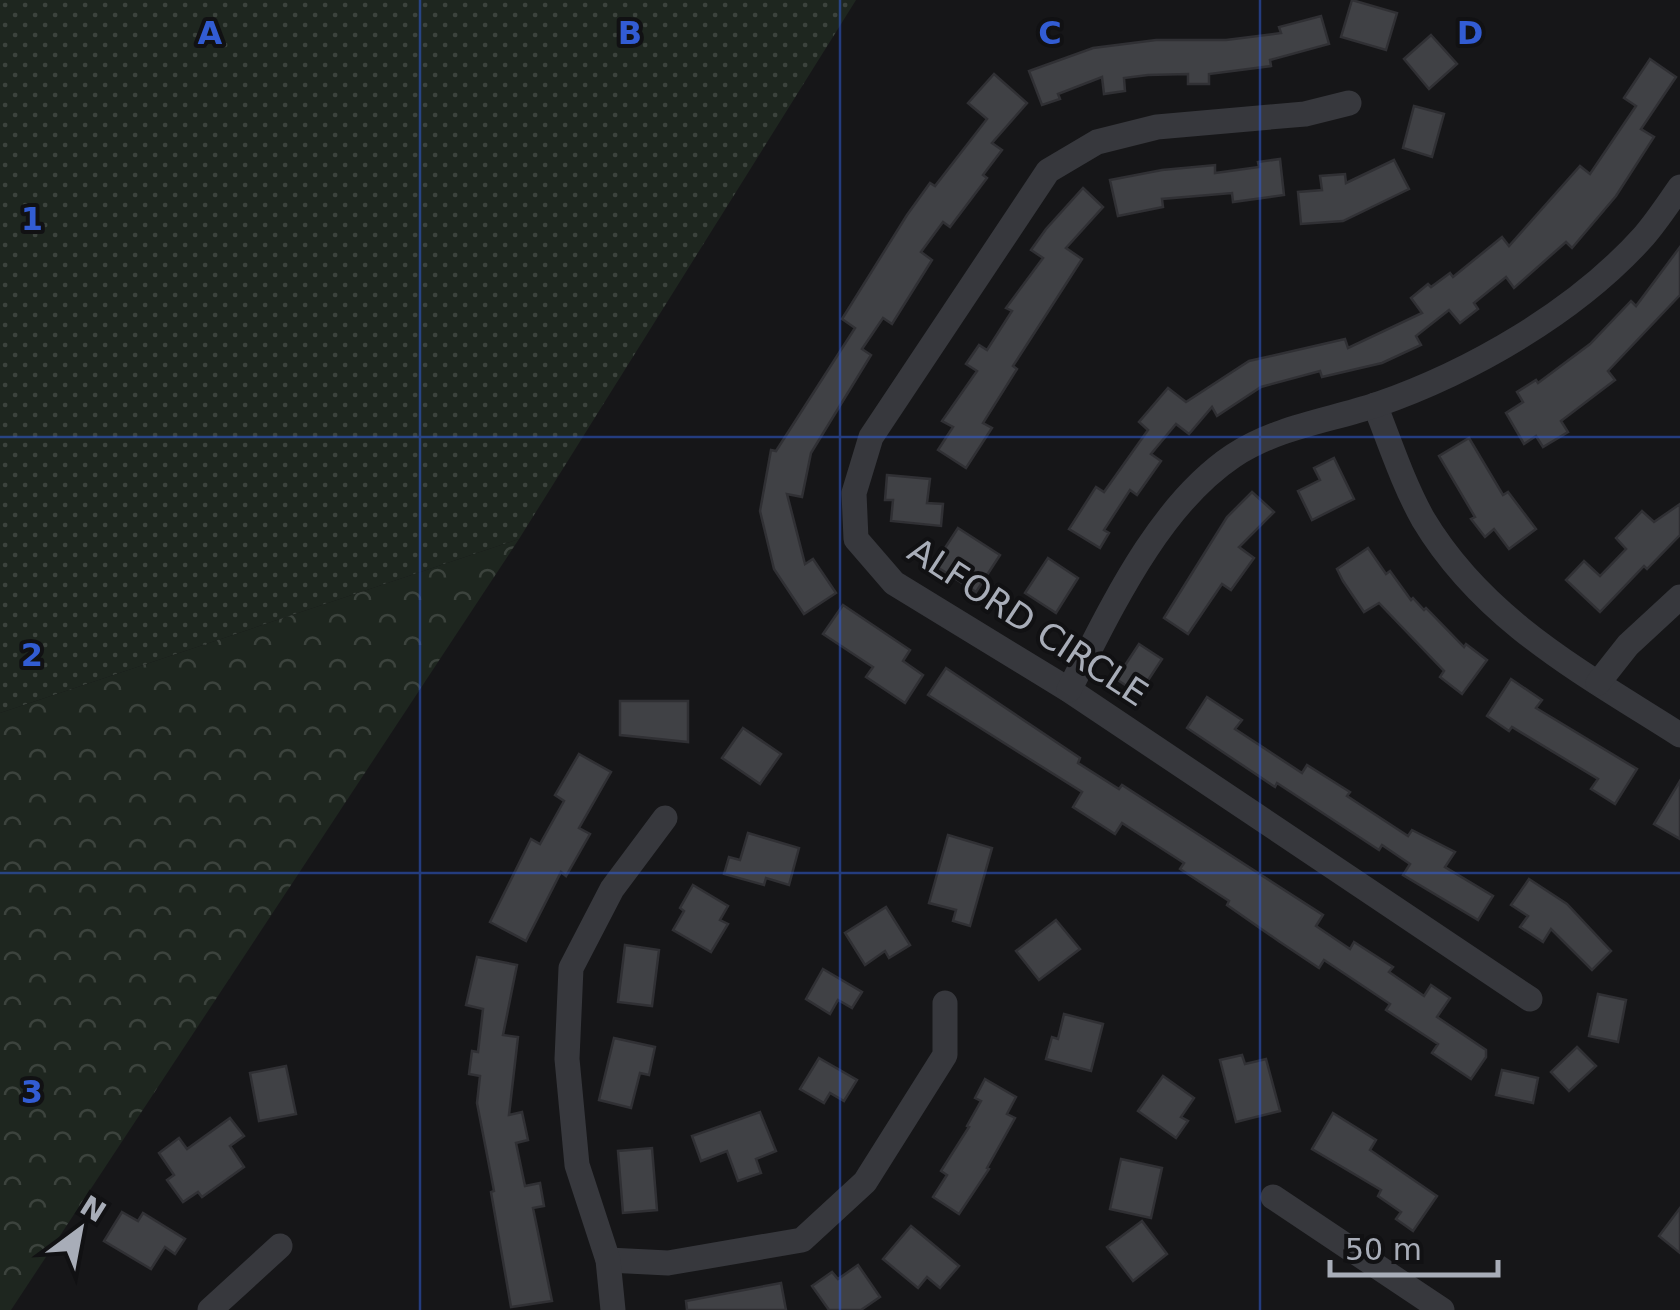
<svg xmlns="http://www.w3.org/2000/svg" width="1680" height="1310" font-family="'DejaVu Sans',sans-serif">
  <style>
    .grass { fill: url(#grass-dots) }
    .forest { fill: url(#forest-crowns) }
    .building { fill: #404145; stroke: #303034; stroke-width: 2.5 }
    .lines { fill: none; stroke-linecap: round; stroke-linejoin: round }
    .minor { stroke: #37383d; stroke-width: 25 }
    .grid { fill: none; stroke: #325cd3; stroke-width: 2.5; stroke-opacity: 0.55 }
    .labels { text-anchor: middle; stroke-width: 8; stroke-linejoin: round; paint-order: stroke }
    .street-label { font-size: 35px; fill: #a8adb8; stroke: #111113 }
    .grid-label { font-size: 32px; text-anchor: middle; font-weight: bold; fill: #325cd3; stroke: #111113; stroke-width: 8; stroke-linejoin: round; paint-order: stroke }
  </style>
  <defs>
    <pattern id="grass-dots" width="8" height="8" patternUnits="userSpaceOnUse" patternTransform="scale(2.5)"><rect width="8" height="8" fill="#1e261f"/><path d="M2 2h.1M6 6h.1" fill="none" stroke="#3c433d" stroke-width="1.8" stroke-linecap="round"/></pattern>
    <pattern id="forest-crowns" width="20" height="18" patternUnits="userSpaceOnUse" patternTransform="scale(2.5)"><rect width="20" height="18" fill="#1e261f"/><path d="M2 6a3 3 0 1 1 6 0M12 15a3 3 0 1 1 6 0" fill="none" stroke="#3c433d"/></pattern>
  </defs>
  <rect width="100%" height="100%" fill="#161618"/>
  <path class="grass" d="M0 0H856L519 539 0 713Z"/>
  <path class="forest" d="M519 539 11 1310H0V713Z"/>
  <g class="building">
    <path d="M1352 0 1397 13 1386 50 1341 37Z"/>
    <path d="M1321 16 1329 44 1270 60 1271 66 1209 74V84H1188V74L1148 75 1124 78 1125 91 1104 94 1102 77 1058 94 1060 99 1042 105 1029 71 1093 48 1156 40H1226L1281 33 1279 27Z"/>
    <path d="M1431 35 1457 64 1429 89 1404 59Z"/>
    <path d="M1650 59 1676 77 1641 129 1654 137 1616 196 1572 248 1566 242 1514 288 1506 277 1474 303 1478 309 1460 323 1449 310 1416 336 1421 345 1382 363 1322 377 1320 371 1261 387 1217 416 1212 407 1189 434 1176 424 1151 454 1161 461 1137 495 1130 490 1104 530 1109 533 1100 548 1069 529 1096 487 1104 492 1148 430 1139 422 1168 388 1186 402 1249 361 1345 339 1348 348 1422 313 1411 298 1428 284 1431 287 1450 273 1453 277 1502 237 1509 246 1580 166 1590 174 1636 106 1624 98Z"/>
    <path d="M994 74 1027 103 992 143 1002 150 983 175 987 178 950 227 943 222 921 252 932 260 892 324 883 318 862 349 871 355 811 453 802 497 787 494 805 564 813 559 836 593 804 614 774 569 760 511 771 450 776 451 855 328 842 319 907 215 930 183 935 186 987 119 968 103Z"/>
    <path d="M1414 106 1444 114 1432 157 1403 148Z"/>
    <path d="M1280 159 1284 195 1233 202 1232 193 1162 199 1163 207 1118 216 1110 180 1162 170 1215 165V173L1259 167 1258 162Z"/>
    <path d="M1394 160 1409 189 1343 221 1301 224 1298 192 1322 190 1320 176 1345 174 1346 183Z"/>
    <path d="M1083 188 1103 207 1066 248 1082 259 1013 366 1017 369 983 423 992 428 966 468 938 450 953 427 942 421 977 371 966 364 979 345 987 350 1012 311 1006 308 1043 258 1031 250 1046 229Z"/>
    <path d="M1680 247V295L1608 371 1615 380 1561 421 1568 432 1543 447 1536 436 1524 444 1506 413 1523 402 1517 392 1536 380 1538 383 1590 344 1631 301 1636 306Z"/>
    <path d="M1469 438 1503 495 1508 492 1536 529 1509 549 1494 529 1485 537 1471 519 1475 517 1439 456Z"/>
    <path d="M1334 458 1354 499 1312 520 1298 491 1320 480 1314 468Z"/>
    <path d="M887 475 930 479 927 503 943 504 941 526 891 521 893 500H885Z"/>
    <path d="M1252 492 1274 512 1239 547 1254 558 1231 590 1222 584 1188 634 1164 618 1227 517Z"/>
    <path d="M1680 504V535L1647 569 1644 566 1600 612 1566 580 1584 561 1600 576 1626 549 1616 538 1642 511 1654 522Z"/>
    <path d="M958 528 1000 555 976 592 934 565Z"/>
    <path d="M1368 548 1386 574 1390 571 1411 600 1413 598 1424 610 1426 608 1464 647 1466 644 1487 660 1462 694 1440 677 1444 671 1379 603 1364 612 1343 581 1337 569Z"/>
    <path d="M1048 558 1078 578 1056 613 1025 593Z"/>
    <path d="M843 605 910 650 903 661 923 675 905 703 866 677 873 667 823 634Z"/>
    <path d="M1139 644 1162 659 1139 694 1116 679Z"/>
    <path d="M946 668 1080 758 1078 763 1119 789 1122 785 1323 915 1316 926 1350 949 1354 942 1393 967 1389 972 1424 996 1431 985 1450 998 1437 1017 1486 1050V1057L1471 1079 1432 1053 1438 1044 1386 1010 1390 1004 1324 960 1319 968 1280 942 1227 905 1229 901 1180 869 1184 863 1122 823 1115 834 1073 807 1082 792 928 695Z"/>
    <path d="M1511 679 1542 700 1536 708 1637 769 1615 804 1591 789 1598 779 1512 727 1509 731 1487 716Z"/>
    <path d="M1207 697 1242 720 1235 729 1302 773 1307 765 1350 792 1347 796 1408 836 1412 830 1455 852 1445 867 1493 896 1478 920 1403 875 1410 864 1382 845 1379 850 1277 783 1275 787 1187 728Z"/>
    <path d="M620 701H688V742L620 735Z"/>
    <path d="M743 728 781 754 760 784 722 758Z"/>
    <path d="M579 754 611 772 579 828 590 834 566 876 561 872 526 941 490 922 531 839 540 844 564 801 555 795Z"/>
    <path d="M1680 781V839L1654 824Z"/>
    <path d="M748 833 799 848 789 885 766 878 764 885 724 874 729 857 740 860Z"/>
    <path d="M948 835 992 848 970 926 953 921 956 910 929 903Z"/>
    <path d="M1529 879 1567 904 1611 951 1592 970 1551 929 1543 942 1520 927 1528 916 1511 905Z"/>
    <path d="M693 885 728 906 720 920 728 924 711 952 673 930 684 911 680 908Z"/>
    <path d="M886 907 910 945 889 958 885 951 865 965 845 933Z"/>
    <path d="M1056 920 1080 949 1039 980 1016 951Z"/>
    <path d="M625 945 659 950 652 1006 618 1002Z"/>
    <path d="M477 957 517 965 503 1035 518 1037 509 1115 522 1112 528 1140 516 1143 525 1186 540 1183 544 1206 533 1208 552 1301 511 1307 491 1192 494 1191 477 1103 480 1076 469 1074 472 1051 478 1052 483 1009 466 1005Z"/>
    <path d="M823 969 862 992 852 1008 838 1000 830 1014 806 999Z"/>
    <path d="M1598 994 1626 1000 1618 1042 1589 1036Z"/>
    <path d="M1064 1014 1103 1024 1091 1071 1046 1059 1052 1037 1058 1039Z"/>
    <path d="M614 1038 655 1047 649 1075 640 1073 631 1108 599 1100Z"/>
    <path d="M1577 1047 1596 1066 1569 1091 1551 1072Z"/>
    <path d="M1242 1055 1245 1064 1266 1059 1280 1111 1236 1122 1220 1060Z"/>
    <path d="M819 1058 857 1080 844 1101 830 1093 824 1103 800 1089Z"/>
    <path d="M286 1066 296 1114 259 1121 250 1073Z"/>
    <path d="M1502 1070 1538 1078 1533 1103 1496 1095Z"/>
    <path d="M1163 1076 1194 1098 1181 1117 1188 1121 1176 1138 1138 1111Z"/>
    <path d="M985 1079 1016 1097 1007 1114 1015 1118 987 1168 989 1169 959 1214 933 1197 947 1175 941 1171 969 1127 967 1126 981 1101 975 1098Z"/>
    <path d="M760 1112 776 1151 756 1159 761 1173 738 1181 727 1151 701 1161 692 1136Z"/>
    <path d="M1333 1113 1376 1140 1370 1150 1437 1196 1413 1231 1396 1219 1401 1212 1378 1196 1381 1190 1312 1149Z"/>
    <path d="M230 1118 244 1136 230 1146 244 1167 202 1197 198 1192 183 1202 167 1180 174 1175 159 1153 179 1138 187 1149Z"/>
    <path d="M652 1148 657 1210 623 1213 618 1151Z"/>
    <path d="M1121 1159 1162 1168 1151 1218 1110 1209Z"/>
    <path d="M1680 1208V1253L1659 1236Z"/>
    <path d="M122 1212 138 1221 143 1213 185 1239 175 1254 165 1247 151 1269 104 1241Z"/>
    <path d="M1142 1221 1167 1254 1133 1281 1107 1247Z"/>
    <path d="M911 1226 959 1266 940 1288 927 1277 918 1288 883 1259Z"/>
    <path d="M858 1265 880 1297 861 1310H829L812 1286 832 1272 838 1279Z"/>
    <path d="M781 1283 786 1310H687L686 1301Z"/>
  </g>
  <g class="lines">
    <g class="minor">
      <path d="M1349 103 1305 114 1157 127 1097 142 1048 171 871 437 854 493 856 539 894 583 1069 690 1530 999"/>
      <path d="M1375 405C1390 443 1403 483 1423 519 1484 621 1583 673 1680 735"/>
      <path d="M1598 683 1628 645 1680 597"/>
      <path d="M1069 690C1110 611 1157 507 1233 456 1277 427 1327 421 1376 405 1471 372 1576 312 1644 236 1657 221 1668 204 1680 187"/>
      <path d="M1273 1197 1442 1310"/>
      <path d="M608 1260 668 1263 802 1240 865 1182 945 1055V1003"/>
      <path d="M210 1310 280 1246"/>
      <path d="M613 1310 608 1260 577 1165 567 1059 571 968 612 889 665 818"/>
    </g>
  </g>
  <path class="grid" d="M420 0V1310M840 0V1310M1260 0V1310M0 437H1680M0 873H1680"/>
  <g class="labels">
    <g class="street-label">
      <text transform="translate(1028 622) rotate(33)" y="12">ALFORD CIRCLE</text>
    </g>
  </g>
  <g class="grid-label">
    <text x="210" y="44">A</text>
    <text x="630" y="44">B</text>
    <text x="1050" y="44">C</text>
    <text x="1470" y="44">D</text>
    <text x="32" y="230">1</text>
    <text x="32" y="666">2</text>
    <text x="32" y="1103">3</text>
  </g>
  <g transform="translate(80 1230) rotate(32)" stroke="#111113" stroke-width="8" paint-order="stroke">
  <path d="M0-8L18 38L0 25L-18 38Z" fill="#a8adb8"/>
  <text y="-15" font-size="28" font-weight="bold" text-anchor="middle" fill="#a8adb8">N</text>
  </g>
  <path d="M1330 1260v15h168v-15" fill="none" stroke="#a8adb8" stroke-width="5"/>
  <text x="1345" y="1260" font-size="30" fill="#a8adb8" stroke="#111113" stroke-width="8" paint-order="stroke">50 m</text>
</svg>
